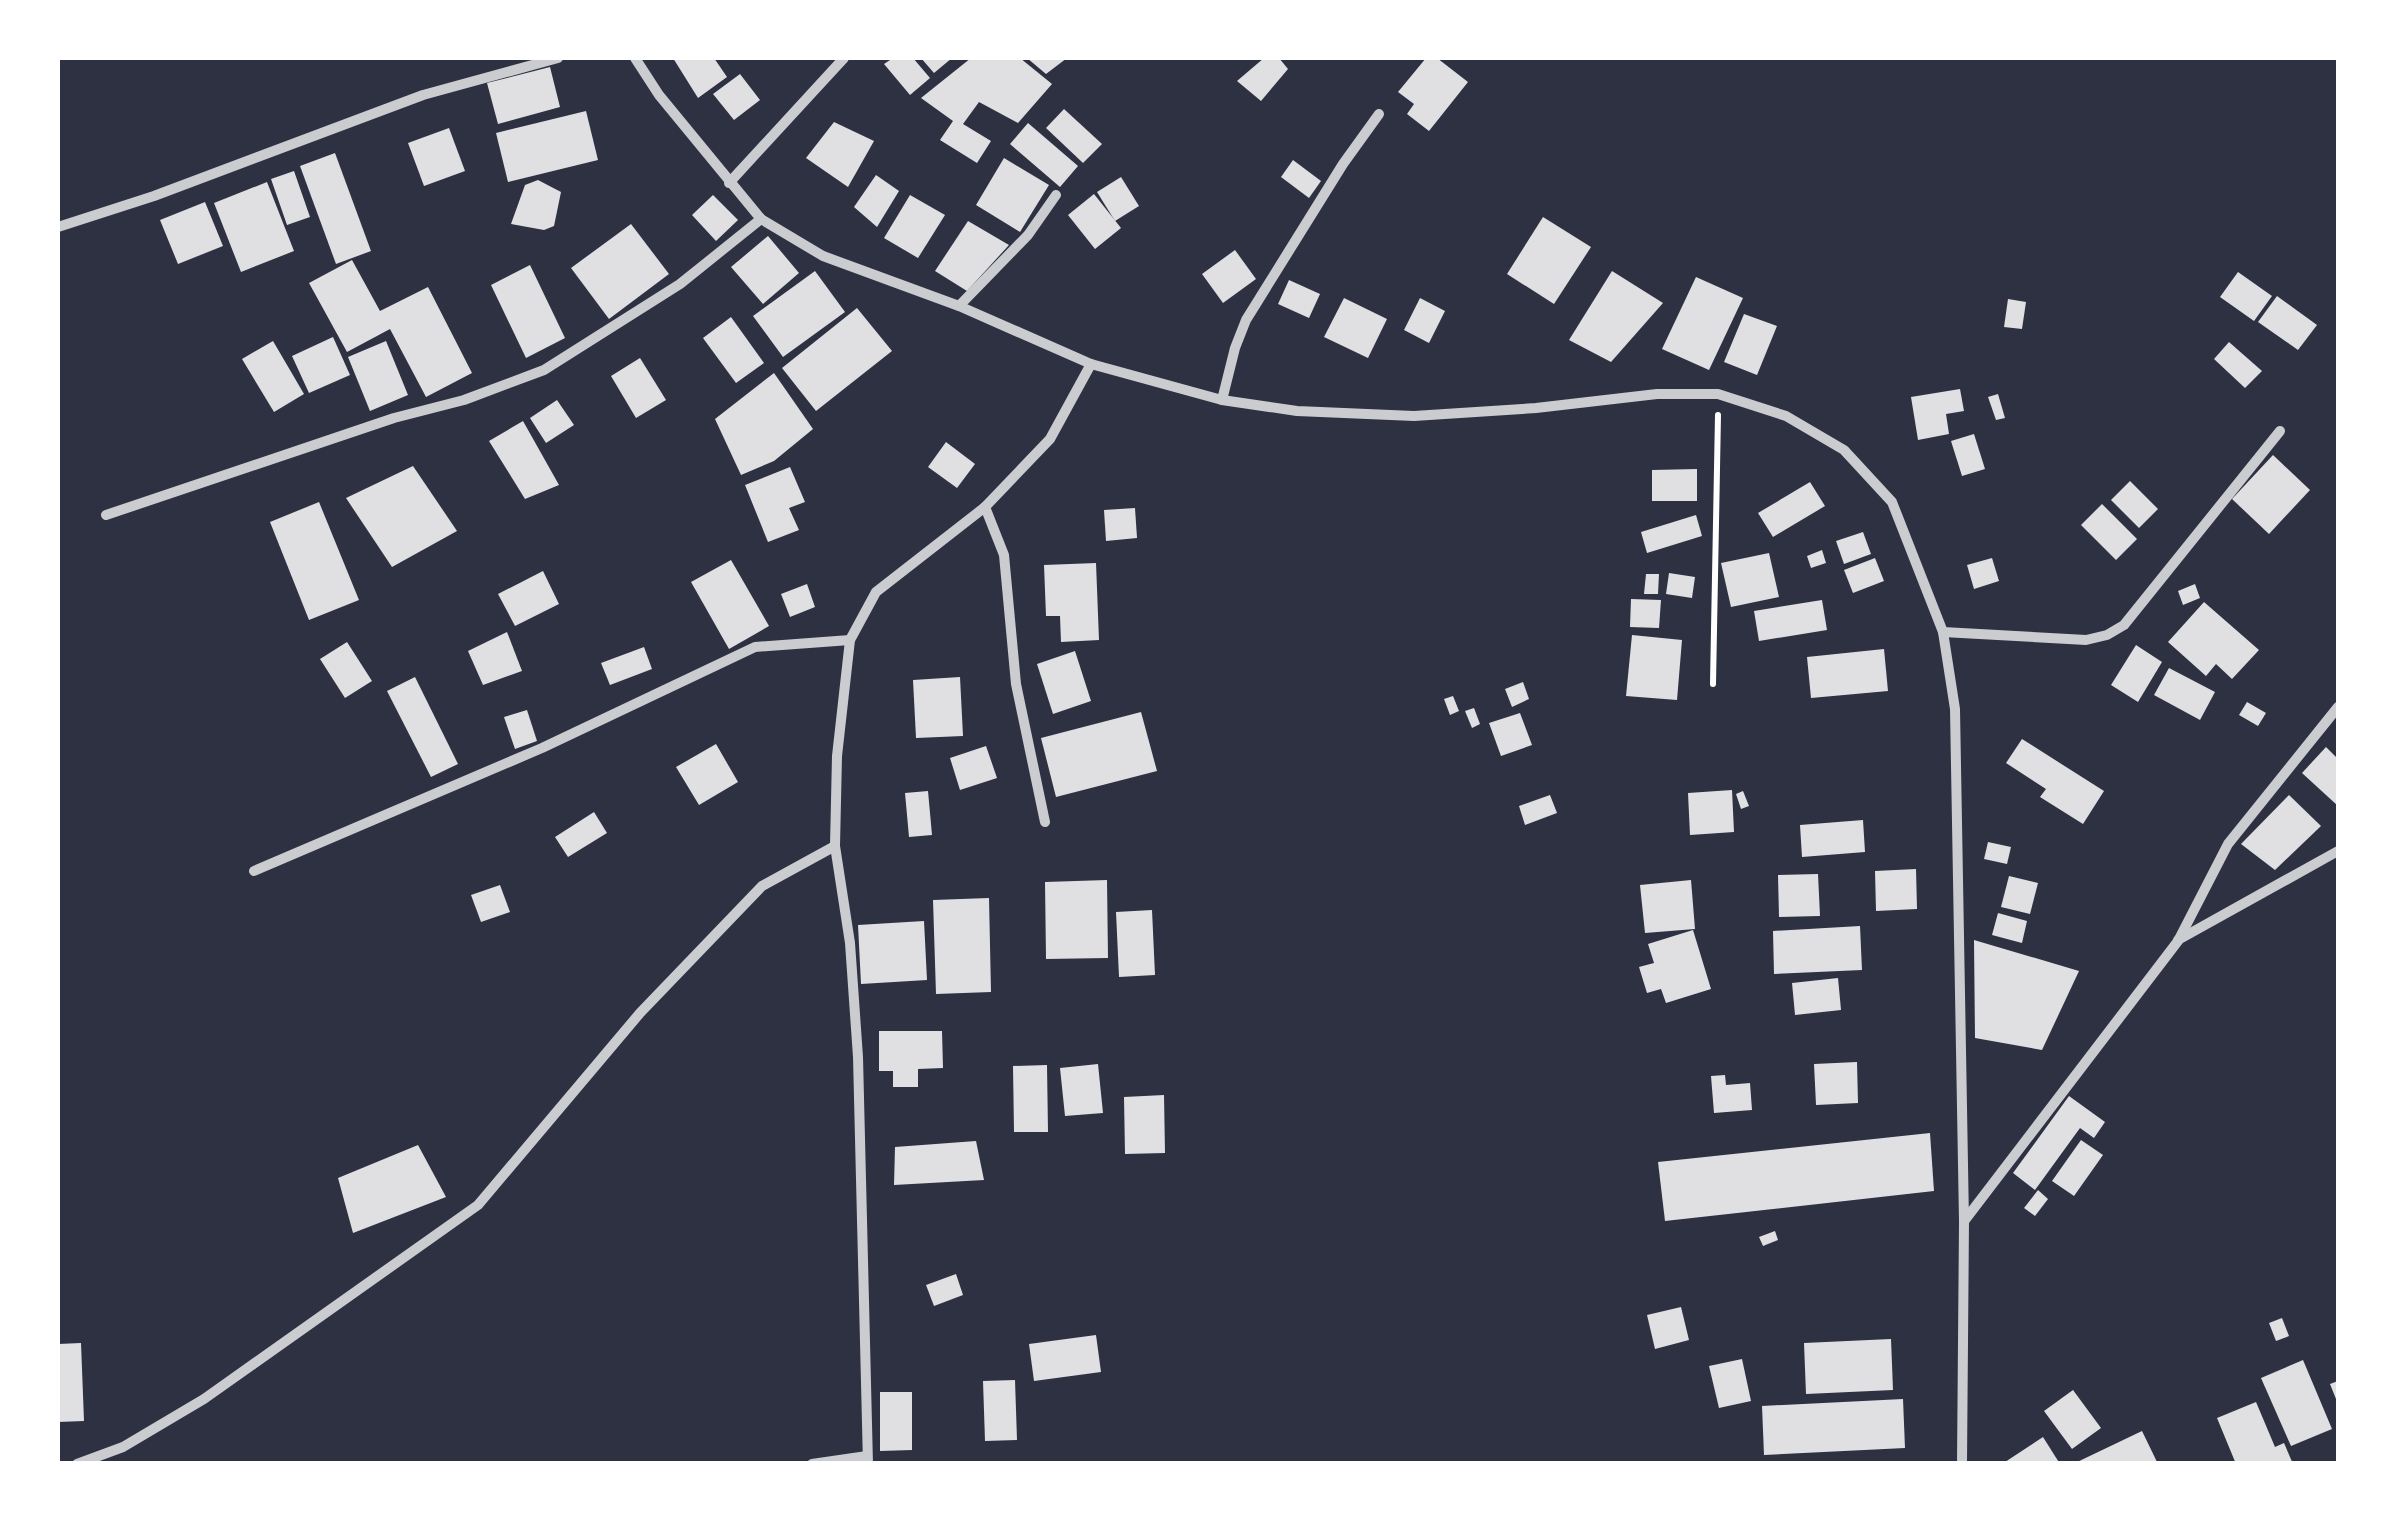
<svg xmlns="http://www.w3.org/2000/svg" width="2396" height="1521" font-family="'Asap Condensed',sans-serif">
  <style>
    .building { fill: #e0e0e3 }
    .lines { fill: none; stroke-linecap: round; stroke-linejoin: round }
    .path { stroke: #fff; stroke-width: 6 }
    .minor { stroke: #caccd0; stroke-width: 10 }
  </style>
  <rect width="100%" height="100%" fill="#2d3142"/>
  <g class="building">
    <path d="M673 58H714L727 77 698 98Z"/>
    <path d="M893 58H913L930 78 910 95 884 64Z"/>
    <path d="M921 58H952L934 73Z"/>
    <path d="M971 58H1020L1052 84 1018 123 979 102 963 124 991 141 977 163 940 140 953 121 921 98Z"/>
    <path d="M1027 58H1067L1046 74Z"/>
    <path d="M1264 58H1279L1288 69 1261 101 1237 81Z"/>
    <path d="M1426 58H1437L1468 82 1429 131 1407 114 1414 104 1398 92Z"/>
    <path d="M550 67 560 107 498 124 487 83Z"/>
    <path d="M740 74 760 100 734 120 713 94Z"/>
    <path d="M1064 109 1102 144 1083 163 1046 128Z"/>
    <path d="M586 111 598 160 508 182 496 133Z"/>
    <path d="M834 122 874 141 848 187 806 158Z"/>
    <path d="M1028 123 1078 166 1060 187 1010 144Z"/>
    <path d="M449 128 465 171 424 186 408 143Z"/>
    <path d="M335 153 371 251 336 264 300 166Z"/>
    <path d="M1004 158 1049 185 1020 232 976 205Z"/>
    <path d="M1293 160 1321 181 1309 198 1281 177Z"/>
    <path d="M294 171 310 217 287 225 271 179Z"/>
    <path d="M876 175 899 191 877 227 854 207Z"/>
    <path d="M1121 177 1139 206 1115 221 1097 192Z"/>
    <path d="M538 180 561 192 554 226 544 230 511 224 525 185Z"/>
    <path d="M267 182 294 251 241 272 214 203Z"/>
    <path d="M1094 194 1121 228 1095 249 1068 215Z"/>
    <path d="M713 195 738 220 716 241 692 215Z"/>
    <path d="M910 195 945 215 918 258 884 238Z"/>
    <path d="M205 202 223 246 178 264 160 220Z"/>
    <path d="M1543 217 1591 247 1554 304 1507 274Z"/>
    <path d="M968 221 1009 245 967 291 935 271Z"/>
    <path d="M631 224 669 274 609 319 571 268Z"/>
    <path d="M768 236 799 273 763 304 731 267Z"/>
    <path d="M1235 250 1256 279 1223 303 1202 274Z"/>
    <path d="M352 260 380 311 428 287 472 373 426 397 390 329 347 352 309 283Z"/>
    <path d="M530 265 565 338 526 358 491 285Z"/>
    <path d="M815 271 845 312 783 357 753 316Z"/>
    <path d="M1612 271 1663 303 1611 362 1569 340Z"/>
    <path d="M2238 272 2272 296 2254 321 2220 297Z"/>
    <path d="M1696 277 1743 298 1709 370 1662 349Z"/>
    <path d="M1289 280 1320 294 1309 318 1278 304Z"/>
    <path d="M2277 296 2317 325 2298 350 2258 322Z"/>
    <path d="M1344 298 1387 319 1368 358 1324 337Z"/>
    <path d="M1420 298 1445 311 1429 343 1404 330Z"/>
    <path d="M2008 299 2026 302 2022 329 2004 327Z"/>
    <path d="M857 308 892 351 816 411 782 368Z"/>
    <path d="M1744 314 1777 326 1757 375 1724 362Z"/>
    <path d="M731 317 764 363 736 383 703 338Z"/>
    <path d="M333 337 350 375 309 393 292 356Z"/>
    <path d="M273 341 304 394 274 412 242 359Z"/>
    <path d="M386 341 408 395 370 411 348 357Z"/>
    <path d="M2229 342 2262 371 2245 388 2214 359Z"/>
    <path d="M640 358 666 400 636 418 611 376Z"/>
    <path d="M774 373 813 429 774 461 741 475 715 419Z"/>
    <path d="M1960 389 1964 411 1946 414 1949 434 1918 440 1911 397Z"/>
    <path d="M1998 394 2005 418 1996 420 1988 397Z"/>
    <path d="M557 400 574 425 546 443 530 418Z"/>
    <path d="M523 421 559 485 525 499 489 441Z"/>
    <path d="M1974 434 1985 469 1962 476 1951 441Z"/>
    <path d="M946 442 975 464 957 488 928 467Z"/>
    <path d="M2273 455 2310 490 2269 534 2232 499Z"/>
    <path d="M413 466 457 531 392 567 346 498Z"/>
    <path d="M790 467 805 502 789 508 799 530 768 542 745 485Z"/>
    <path d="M1697 469V501H1652V470Z"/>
    <path d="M2130 481 2158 509 2139 528 2111 500Z"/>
    <path d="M1810 482 1825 506 1773 537 1758 513Z"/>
    <path d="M319 502 359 600 309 620 270 522Z"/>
    <path d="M2102 504 2137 539 2116 560 2081 525Z"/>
    <path d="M1135 508 1137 538 1106 541 1104 510Z"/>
    <path d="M1696 515 1702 536 1647 553 1641 532Z"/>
    <path d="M1863 532 1871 554 1844 564 1836 541Z"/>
    <path d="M1822 550 1826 563 1811 568 1807 556Z"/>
    <path d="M1769 553 1779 597 1731 607 1721 563Z"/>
    <path d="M1875 558 1884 581 1853 593 1844 570Z"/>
    <path d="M1992 558 1999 581 1974 589 1967 565Z"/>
    <path d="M731 560 769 626 729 649 691 582Z"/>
    <path d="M1096 563 1099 640 1061 642 1060 616H1046L1044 565Z"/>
    <path d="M543 571 559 604 515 626 498 594Z"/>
    <path d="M1669 573 1695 577 1692 598 1666 594Z"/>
    <path d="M1646 574H1659L1658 594H1644Z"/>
    <path d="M807 584 815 607 790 617 781 594Z"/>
    <path d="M2195 584 2200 598 2183 605 2178 591Z"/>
    <path d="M1631 599 1661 600 1659 628 1630 627Z"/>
    <path d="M1822 600 1827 630 1759 641 1754 611Z"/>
    <path d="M2204 602 2259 650 2232 679 2216 664 2206 676 2168 642Z"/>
    <path d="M507 632 522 671 483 685 468 651Z"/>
    <path d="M1632 635 1682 640 1677 700 1626 696Z"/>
    <path d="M347 642 372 681 345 698 320 659Z"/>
    <path d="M2136 645 2162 662 2138 702 2111 685Z"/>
    <path d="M644 647 652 669 610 685 601 663Z"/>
    <path d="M1884 649 1888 691 1811 698 1807 657Z"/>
    <path d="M1075 651 1091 701 1053 714 1037 664Z"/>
    <path d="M2169 668 2215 692 2200 720 2154 695Z"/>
    <path d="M415 677 458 764 431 777 387 691Z"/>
    <path d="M960 677 963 736 916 738 913 680Z"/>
    <path d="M1523 682 1529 699 1512 707 1505 689Z"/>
    <path d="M1453 696 1459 711 1450 715 1444 699Z"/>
    <path d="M2247 702 2266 713 2258 726 2239 715Z"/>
    <path d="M1474 708 1480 724 1472 728 1465 711Z"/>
    <path d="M527 710 537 741 515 749 504 717Z"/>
    <path d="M1141 712 1157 771 1056 797 1041 738Z"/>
    <path d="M1520 713 1532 745 1501 756 1489 723Z"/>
    <path d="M2022 739 2104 791 2083 824 2040 797 2046 789 2006 763Z"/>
    <path d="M716 744 738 782 699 805 676 767Z"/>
    <path d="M986 746 997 778 960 790 950 758Z"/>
    <path d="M2326 747 2338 759V806L2302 773Z"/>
    <path d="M1732 790 1734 832 1690 835 1688 793Z"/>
    <path d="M928 791 932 835 909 837 905 793Z"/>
    <path d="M1743 791 1749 806 1741 809 1736 794Z"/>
    <path d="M1550 795 1557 813 1525 825 1519 806Z"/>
    <path d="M2289 795 2321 826 2275 870 2241 844Z"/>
    <path d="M594 812 607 833 568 857 555 837Z"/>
    <path d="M1863 820 1865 852 1802 857 1800 825Z"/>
    <path d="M1988 842 2011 847 2007 864 1984 859Z"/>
    <path d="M1916 869 1917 909 1876 911 1875 871Z"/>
    <path d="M1818 874 1820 916 1779 917 1778 875Z"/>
    <path d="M2009 876 2038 883 2030 914 2001 907Z"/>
    <path d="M1107 880 1108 958 1046 959 1045 882Z"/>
    <path d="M1691 880 1695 929 1645 933 1640 885Z"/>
    <path d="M500 885 510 912 481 922 471 895Z"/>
    <path d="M989 898 991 992 936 994 933 900Z"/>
    <path d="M1152 910 1155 975 1119 977 1116 912Z"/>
    <path d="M1998 913 2027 921 2022 943 1992 935Z"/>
    <path d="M924 921 927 980 861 984 858 925Z"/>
    <path d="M1860 926 1862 970 1774 974 1773 931Z"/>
    <path d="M1693 930 1711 989 1666 1003 1661 989 1647 993 1639 967 1654 963 1648 944Z"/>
    <path d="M1974 940 2079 971 2042 1050 1975 1038Z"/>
    <path d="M1838 978 1841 1010 1795 1015 1792 983Z"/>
    <path d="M879 1031H942L943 1068 918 1069V1087H893V1071H879Z"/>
    <path d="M1857 1062 1858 1103 1816 1105 1814 1064Z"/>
    <path d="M1098 1064 1103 1113 1065 1116 1060 1068Z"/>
    <path d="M1047 1065 1048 1132H1014L1013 1066Z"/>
    <path d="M1725 1075 1726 1085 1750 1083 1752 1110 1714 1113 1711 1076Z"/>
    <path d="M1164 1095 1165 1153 1125 1154 1124 1097Z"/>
    <path d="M2069 1096 2105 1122 2094 1138 2080 1128 2035 1190 2013 1173Z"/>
    <path d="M1930 1133 1934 1191 1665 1221 1658 1162Z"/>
    <path d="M2081 1140 2103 1155 2074 1196 2052 1181Z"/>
    <path d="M976 1141 984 1180 894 1185 895 1147Z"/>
    <path d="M418 1145 446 1197 353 1233 338 1178Z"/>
    <path d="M2038 1190 2048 1199 2035 1216 2024 1208Z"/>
    <path d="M1775 1231 1778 1240 1763 1246 1759 1237Z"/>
    <path d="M956 1274 963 1295 934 1306 926 1285Z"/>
    <path d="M1681 1307 1689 1340 1655 1349 1647 1315Z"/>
    <path d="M2282 1318 2289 1336 2276 1341 2269 1323Z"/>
    <path d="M1096 1335 1101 1372 1034 1381 1029 1344Z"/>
    <path d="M1891 1339 1893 1390 1806 1394 1804 1343Z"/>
    <path d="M81 1343 84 1421 58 1422V1344Z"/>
    <path d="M1742 1359 1751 1401 1719 1408 1709 1366Z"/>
    <path d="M2303 1360 2332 1429 2291 1446 2261 1378Z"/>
    <path d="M1015 1380 1017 1440 985 1441 983 1381Z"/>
    <path d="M2338 1381V1404L2330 1384Z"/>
    <path d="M2073 1390 2101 1428 2072 1449 2044 1411Z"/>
    <path d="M880 1392H912V1450L880 1451Z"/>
    <path d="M1903 1399 1905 1448 1764 1455 1762 1406Z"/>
    <path d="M2256 1402 2275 1447 2284 1443 2293 1464H2236L2217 1418Z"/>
    <path d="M2142 1431 2158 1464H2073Z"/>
    <path d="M2043 1437 2060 1464H2002Z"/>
  </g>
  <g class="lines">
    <path class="path" d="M1713 684 1718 415"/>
    <g class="minor">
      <path d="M635 58 659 95 761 219 823 256 959 306 1091 364 1222 400 1297 411 1414 416 1536 408 1657 394H1718L1786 416 1844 450 1892 502 1943 632 1955 709 1964 1221 1962 1464"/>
      <path d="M729 183 844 58"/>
      <path d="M58 227 154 196 423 95 558 58"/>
      <path d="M959 306 1028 235 1056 195"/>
      <path d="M1222 400 1235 348 1246 320 1343 164 1379 114"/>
      <path d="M985 507 1004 555 1016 684 1045 822"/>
      <path d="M106 515 394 418 464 400 544 370 680 284 761 219"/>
      <path d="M1943 632 2086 640 2107 635 2124 625 2280 431"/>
      <path d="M254 871 542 748 755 647 850 640"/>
      <path d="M2178 940 2338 851"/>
      <path d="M1965 1220 2178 941 2228 844 2338 707"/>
      <path d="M77 1464 123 1447 204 1399 478 1205 640 1013 762 886 835 846"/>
      <path d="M812 1464 867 1456"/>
      <path d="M868 1464 858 1057 850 943 835 846 837 756 850 640 876 592 985 507 1050 439 1091 364"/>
    </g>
  </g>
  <rect width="2396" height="1521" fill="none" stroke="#ffffff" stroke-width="120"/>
</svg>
